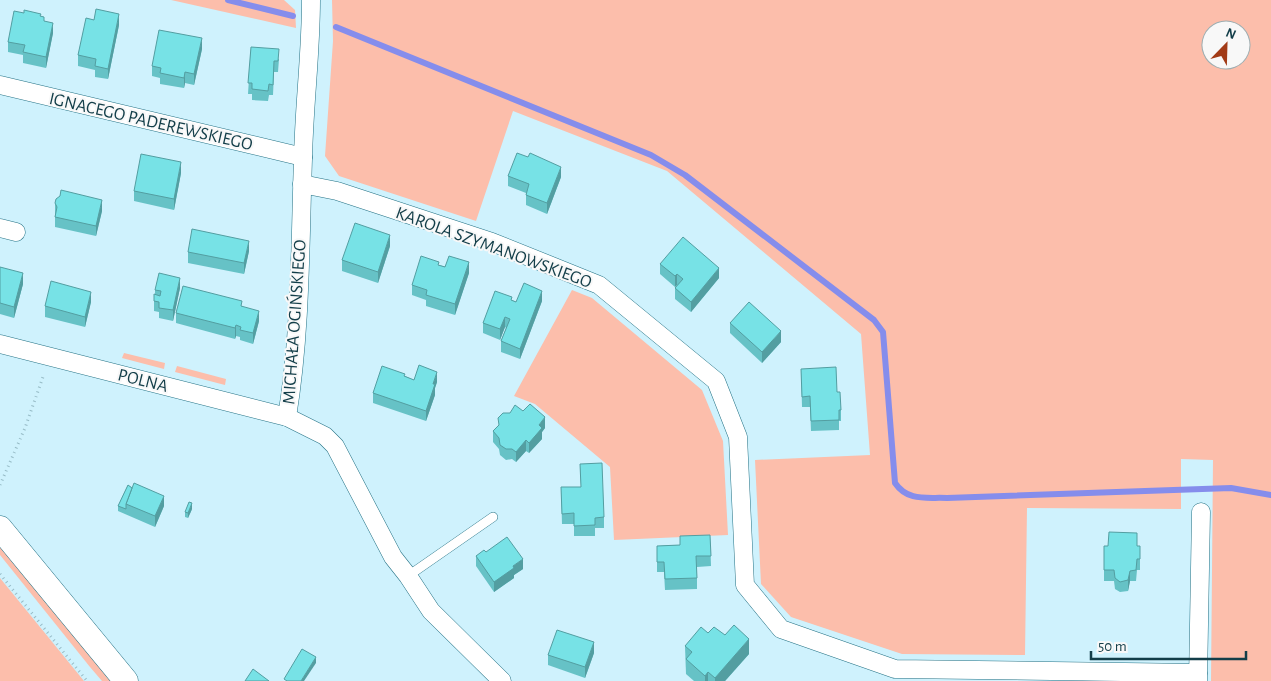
<svg xmlns="http://www.w3.org/2000/svg" width="1271" height="681" font-family="'Alegreya Sans',sans-serif">
  <style>
    .green { fill: #fcbeab; fill-rule: evenodd }
    .lines { fill: none; stroke-linecap: round; stroke-linejoin: round }
    .stream { stroke: #858dec; stroke-width: 6 }
    .lane-casing { stroke: #247285; stroke-width: 10 }
    .street-casing { stroke: #247285; stroke-width: 19 }
    .secondary-casing { stroke: #247285; stroke-width: 25 }
    .path { stroke: #97bcc7; stroke-width: 3; stroke-dasharray: 1 4; stroke-linecap: butt }
    .lane { stroke: #fff; stroke-width: 9 }
    .street { stroke: #fff; stroke-width: 18 }
    .secondary { stroke: #fff; stroke-width: 24 }
    .wall { fill: #66c2c6 }
    .shaded-wall { fill: #539ea1 }
    .building { fill: #77e2e6; stroke: #539ea1 }
    .labels { text-anchor: middle; stroke-width: 4; stroke-linejoin: round; paint-order: stroke }
    .street-label { font-size: 18px; fill: #133e49; stroke: #f8f8f8 }
  </style>
  <rect width="100%" height="100%" fill="#cff2fd"/>
  <g class="green">
    <path d="M171 0H284L295 10 296 28Z"/>
    <path d="M332 0H1271V681H1211L1213 460 1181 459V509L1027 508 1025 655 902 654 791 617 761 584 755 460 870 455 861 334 667 171 513 111 476 221 339 176 325 156 333 41ZM1211 30H1241V60H1211Z"/>
    <path d="M572 290 592 298 702 390 723 441 728 535 614 540 610 467 535 404 514 396Z"/>
    <path d="M124 353 165 363 164 369 122 358Z"/>
    <path d="M177 366 226 379 225 385 175 372Z"/>
    <path d="M0 542 114 681H102L90 667 0 555Z"/>
    <path d="M0 578 84 681H0Z"/>
  </g>
  <g class="lines">
    <g class="stream">
      <path d="M228 0 293 16"/>
      <path d="M336 27 651 155 685 175 874 320 883 332 895 483C908 502 927 497 947 498L1231 488 1271 495"/>
    </g>
    <defs>
      <path id="lane" d="M408 576 493 517"/>
      <g id="street">
        <path d="M0 85 303 157"/>
        <path d="M302 184 337 191 492 242 599 285 716 381 738 437 745 585 781 629 895 669 1198 673"/>
        <path d="M0 228 16 232"/>
        <path d="M0 344 287 417 325 436 335 446 393 557 408 576 431 611 502 681"/>
        <path d="M287 417C301 332 300 245 303 159 304 106 311 53 311 0"/>
        <path d="M1198 681 1201 512"/>
      </g>
      <path id="secondary" d="M0 528 126 681"/>
    </defs>
    <use href="#lane" class="lane-casing"/>
    <use href="#street" class="street-casing"/>
    <use href="#secondary" class="secondary-casing"/>
    <g class="path">
      <path d="M0 485 25 428 44 374"/>
      <path d="M0 574 87 681"/>
    </g>
    <use href="#lane" class="lane"/>
    <use href="#street" class="street"/>
    <use href="#secondary" class="secondary"/>
  </g>
  <g class="wall">
    <path d="M41 17 53 33 46 68 23 63V55L8 52V42Z"/>
    <path d="M119 25 108 79 95 77V70L78 66V55Z"/>
    <path d="M251 47 279 59 278 72H274L273 95H269L268 101 252 100V94H248Z"/>
    <path d="M202 49 194 85 185 83 184 88 160 84V78L152 76V66Z"/>
    <path d="M181 173 174 210 134 201V191Z"/>
    <path d="M508 176 561 177 547 214 526 205V193L508 186Z"/>
    <path d="M55 203 102 211 96 236 55 227Z"/>
    <path d="M390 246 378 283 342 271V260Z"/>
    <path d="M249 251 244 274 188 263V252Z"/>
    <path d="M660 264 719 278 691 312 675 299V288L678 285H677L675 287 660 274Z"/>
    <path d="M439 265 469 273 455 315 426 306V300L412 295V285Z"/>
    <path d="M0 267 23 284 14 318 0 314Z"/>
    <path d="M180 288 173 321 159 318V312L154 311V301L155 295V290Z"/>
    <path d="M512 300 516 302 542 301 520 359 501 352V341L506 328 505 327 500 340 483 333V323Z"/>
    <path d="M91 302 85 327 45 317V306Z"/>
    <path d="M242 306 259 321 253 344 240 340V337L236 336 235 339 176 323V313Z"/>
    <path d="M730 323 781 342 762 363 730 333Z"/>
    <path d="M801 369 837 392 841 410V421H839V430L811 431 810 407H802Z"/>
    <path d="M405 376 414 380 437 382 435 388V395L426 421 373 403V393Z"/>
    <path d="M523 411 545 428 542 432V439L529 453 526 451 516 462 512 459 506 460 500 455 499 449 493 442V431L510 413Z"/>
    <path d="M580 464 604 517V528H595V536H574V524H562L561 487H581Z"/>
    <path d="M128 485 164 506 155 527 118 511V506Z"/>
    <path d="M192 509 188 518 185 517V512Z"/>
    <path d="M710 535 711 566 697 567V589L665 590 664 572H657V546L680 545Z"/>
    <path d="M1104 546H1140V570H1137L1136 581H1130L1128 591 1120 592 1115 589 1114 581H1104Z"/>
    <path d="M486 552 523 569 514 575V578L494 592 476 566V556Z"/>
    <path d="M708 633 749 654 725 681H694L686 674 685 646Z"/>
    <path d="M594 653 585 678 548 665V655Z"/>
  </g>
  <g class="shaded-wall">
    <path d="M119 14V25L108 79V69Z"/>
    <path d="M53 23V33L46 68V57Z"/>
    <path d="M202 38V49L194 85V74Z"/>
    <path d="M185 72V83L184 88V78Z"/>
    <path d="M181 162V173L174 210V199Z"/>
    <path d="M561 167V177L547 214V203Z"/>
    <path d="M102 200V211L96 236V226Z"/>
    <path d="M390 235V246L378 283V272Z"/>
    <path d="M249 241V251L244 274V263Z"/>
    <path d="M469 262V273L455 315V304Z"/>
    <path d="M719 268V278L691 312V302Z"/>
    <path d="M23 273V284L14 318V307Z"/>
    <path d="M677 274V285L675 287V276Z"/>
    <path d="M180 278V288L173 321V310Z"/>
    <path d="M542 291V301L520 359V349Z"/>
    <path d="M91 292V302L85 327V317Z"/>
    <path d="M259 311V321L253 344V333Z"/>
    <path d="M505 317V327L500 340V329Z"/>
    <path d="M236 325V336L235 339V328Z"/>
    <path d="M781 331V342L762 363V352Z"/>
    <path d="M437 372V382L435 388V395L426 421V411L433 384Z"/>
    <path d="M545 417V428L542 432V439L529 453V443L539 425Z"/>
    <path d="M526 440V451L516 462V452Z"/>
    <path d="M164 496V506L155 527V516Z"/>
    <path d="M192 503V509L188 518V513Z"/>
    <path d="M523 559V569L514 575V578L494 592V582L513 566Z"/>
    <path d="M1130 571V581L1128 591V580Z"/>
    <path d="M749 639V654L725 681H715V678Z"/>
    <path d="M594 642V653L585 678V667Z"/>
    <path d="M316 657V663L304 681H301Z"/>
    <path d="M708 672V681H705V676Z"/>
  </g>
  <g class="building">
    <path d="M96 9 119 14 108 69 95 66 96 59 78 55 86 18 94 20Z"/>
    <path d="M24 10 41 14 40 16 44 17V21L53 23 46 57 23 52 25 45 8 42 14 11 24 13Z"/>
    <path d="M159 30 202 38 194 74 185 72 184 78 160 73 161 68 152 66Z"/>
    <path d="M251 47 279 49 278 61H274L273 85 269 84 268 91 252 89V83H248Z"/>
    <path d="M517 153 528 157 530 153 561 167 547 203 526 195 529 184 508 176Z"/>
    <path d="M141 154 181 162 174 199 134 191Z"/>
    <path d="M61 190 102 200 96 226 55 217 57 207 55 203 56 199 60 196Z"/>
    <path d="M355 223 390 235 378 272 342 260Z"/>
    <path d="M192 229 249 241 244 263 188 252Z"/>
    <path d="M683 237 719 268 691 302 675 288 683 279 677 274 675 276 660 264Z"/>
    <path d="M421 256 439 262 438 265 445 267 449 256 469 262 455 304 426 295 427 290 412 285Z"/>
    <path d="M0 267 23 273 14 307 0 303Z"/>
    <path d="M159 273 180 278 173 310 159 308V302L154 301V294L160 296 161 291 155 290Z"/>
    <path d="M51 281 91 292 85 317 45 306Z"/>
    <path d="M524 283 542 291 520 349 501 341 510 319 505 317 500 329 483 323 495 291 512 297 511 300 516 302Z"/>
    <path d="M183 286 242 301 241 306 259 311 253 333 240 330 241 327 236 325 235 328 176 313Z"/>
    <path d="M749 302 781 331 762 352 730 323Z"/>
    <path d="M419 365 437 372 433 384H435L426 411 373 393 382 366 405 374 404 376 414 380Z"/>
    <path d="M836 367 837 392H840L841 410H839V420L811 421 810 396 802 397 801 369Z"/>
    <path d="M530 404 545 417 539 425 542 428 529 443 526 440 516 452 512 449H506L500 445 499 438 493 431 499 425 498 418 503 413H510L515 405 523 411Z"/>
    <path d="M602 463 604 517 595 518V525L574 526V513L562 514 561 487H581L580 464Z"/>
    <path d="M134 483 164 496 155 516 126 504Z"/>
    <path d="M128 485 132 488 126 504V509L118 506Z"/>
    <path d="M189 502 192 503 188 513 185 512Z"/>
    <path d="M1109 532 1137 533V546H1140V559H1137L1136 570 1130 571 1128 580 1120 582 1115 578 1114 570H1104V546H1108Z"/>
    <path d="M710 535 711 556H696L697 578 665 579 664 562H657V546L680 545V536Z"/>
    <path d="M507 537 523 559 513 566 514 568 494 582 476 556 484 550 486 552Z"/>
    <path d="M734 625 749 639 715 678 708 672 705 676 686 659 692 652 685 646 701 627 708 633 714 627 725 635Z"/>
    <path d="M557 630 594 642 585 667 548 655Z"/>
    <path d="M302 649 316 657 301 681H287L284 679Z"/>
    <path d="M253 669 269 681H245Z"/>
  </g>
  <g class="labels">
    <g class="street-label">
      <text transform="translate(151 121) rotate(13)" y="6">IGNACEGO PADEREWSKIEGO</text>
      <text transform="translate(494 247) rotate(20)" y="6">KAROLA SZYMANOWSKIEGO</text>
      <text transform="translate(294 322) rotate(-86)" y="6">MICHAŁA OGIŃSKIEGO</text>
      <text transform="translate(143 380) rotate(14)" y="6">POLNA</text>
    </g>
  </g>
  <g transform="translate(1226 45) rotate(23)"><circle r="24" fill="#f8f8f8" stroke="#9caeb2"/>
  <path d="M0-4L9 19L0 12L-9 19Z" fill="#a23b17"/>
  <text y="-8" font-size="14" font-weight="bold" text-anchor="middle" fill="#133e49">N</text>
  </g>
  <path d="M1091 651v8h155v-8" fill="none" stroke="#133e49" stroke-width="2.5"/>
  <text x="1098" y="651" font-size="15" fill="#133e49" stroke="#f8f8f8" stroke-width="4" paint-order="stroke">50 m</text>
</svg>
